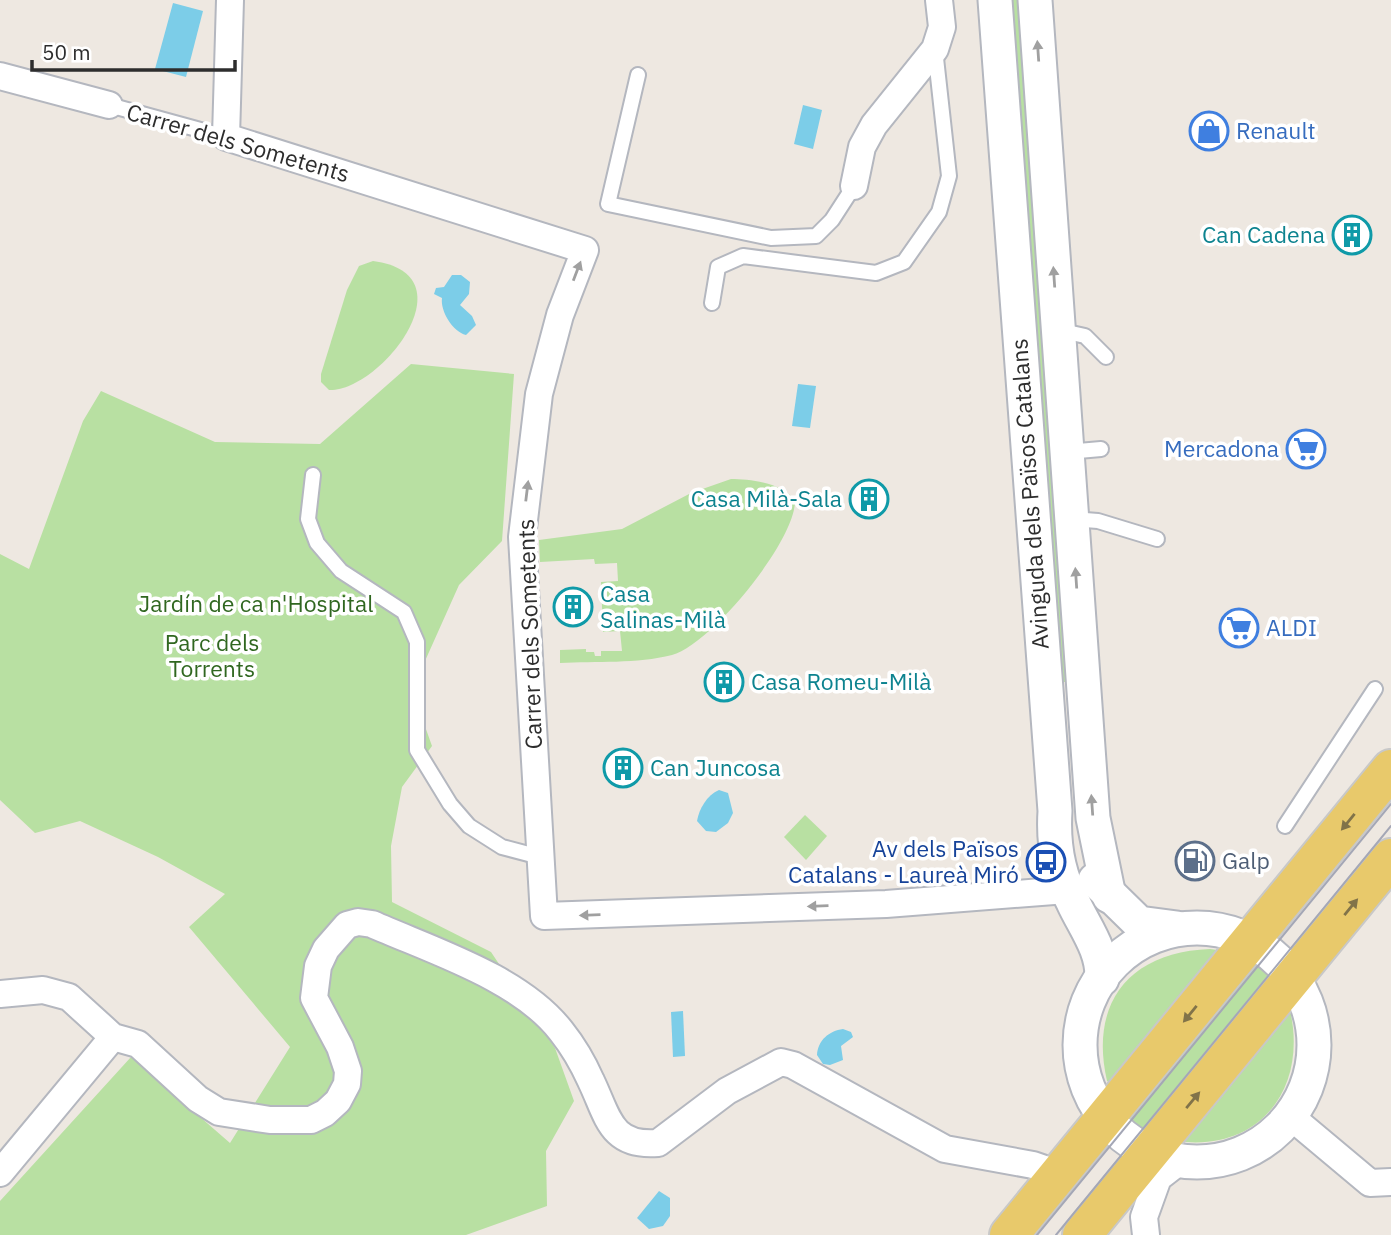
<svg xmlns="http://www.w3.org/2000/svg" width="1391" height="1235" font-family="'IBM Plex Sans',sans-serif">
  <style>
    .green { fill: #b8e0a2 }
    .water { fill: #7ccde8 }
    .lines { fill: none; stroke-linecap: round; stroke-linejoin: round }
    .service-casing { stroke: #b4b7bf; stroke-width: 18 }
    .minor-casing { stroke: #b4b7bf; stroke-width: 30 }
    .tertiary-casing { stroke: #b4b7bf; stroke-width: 37 }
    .primary-casing { stroke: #c8c8c8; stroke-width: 42 }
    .service { stroke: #fff; stroke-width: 14 }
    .minor { stroke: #fff; stroke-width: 26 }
    .tertiary { stroke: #fff; stroke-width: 33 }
    .primary { stroke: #e8c96b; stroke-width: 38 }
    .tram { stroke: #a4a7b6; stroke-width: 2 }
    .oneway { fill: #a0a0a0 }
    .oneway2 { fill: #817349 }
    .labels { text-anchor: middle; stroke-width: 7; stroke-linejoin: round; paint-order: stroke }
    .shop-label { font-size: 23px; fill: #366cbe; stroke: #fff; text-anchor: start }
    .street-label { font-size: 23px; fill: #2d2d2d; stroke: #fff }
    .culture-label { font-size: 23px; fill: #0d838f; stroke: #fff; text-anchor: start }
    .park-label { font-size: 23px; fill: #306720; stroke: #fff }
    .transit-label { font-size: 23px; fill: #164399; stroke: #fff; text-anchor: end }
    .service-label { font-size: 23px; fill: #4e5e75; stroke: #fff; text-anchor: start }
  </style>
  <rect width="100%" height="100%" fill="#eee8e1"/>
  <g class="green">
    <path d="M1012 0H1019L1068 682H1061Z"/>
    <path d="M373 261C473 274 380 392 329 390L321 382V374L347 290 359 266Z"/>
    <path d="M411 364 514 374 502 541 459 585 412 690 432 746 402 787 391 846 392 902 491 952 555 1048 574 1101 546 1151 547 1206 466 1235H0V1201L131 1057 230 1143 290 1047 189 927 225 894 158 857 80 821 35 833 0 800V554L29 569 83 421 101 391 215 442 320 444Z"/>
    <path d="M731 479C751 479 784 483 795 501 795 542 710 645 672 655 637 664 596 661 560 663V650L586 649V652H594L595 656H601V651H622L620 631 603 632 601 582 618 581 617 563 595 564 594 559 540 562 539 540 622 529 691 493Z"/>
    <path d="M805 815 827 836 806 860 784 837Z"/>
    <path d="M1210 949 1225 951 1115 1085 1107 1081C1089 1002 1130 952 1210 949Z"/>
    <path d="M1250 959 1276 982 1150 1135 1123 1114Z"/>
    <path d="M1290 1010C1308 1088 1260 1153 1176 1141Z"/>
  </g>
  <g class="water">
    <path d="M173 3 203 11 186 77 155 69Z"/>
    <path d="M803 105 822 110 813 149 794 144Z"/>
    <path d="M452 275H461L470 282 469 294 460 305 472 316 476 325 466 335C453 332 440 311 442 298L434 294 436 288 444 287Z"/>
    <path d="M798 384 816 386 810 428 792 426Z"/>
    <path d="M719 790 728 793 733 813 728 823 716 832 706 831 697 821C699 809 707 795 719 790Z"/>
    <path d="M683 1011 685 1056 673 1057 671 1012Z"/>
    <path d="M843 1029 851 1032 853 1037 841 1046 843 1060 830 1065 823 1064 817 1055C818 1040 829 1031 843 1029Z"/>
    <path d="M659 1191 670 1198V1216L663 1226 649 1229 637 1218Z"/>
  </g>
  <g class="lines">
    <defs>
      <g id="service">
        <path d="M638 75 608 204 771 238 816 236 832 220 854 186"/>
        <path d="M109 105 226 137"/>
        <path d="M712 303 718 267 743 256 876 273 904 262 939 212 949 176 935 49"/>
        <path d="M1058 330 1085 336 1106 357"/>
        <path d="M1067 452 1101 449"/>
        <path d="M313 475 308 519 317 543 341 571 404 612 417 642V750L450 804 469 826 502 847 540 857"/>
        <path d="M1072 519 1098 521 1157 539"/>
        <path d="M1285 826 1375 689"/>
      </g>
      <g id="minor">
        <path d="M230 0 226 137 585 250 560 315 539 394 522 537 544 916 886 904 1067 890"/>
        <path d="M0 76 109 105"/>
        <path d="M854 186 862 147 874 125 935 49 942 27 939 0"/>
        <path d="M0 994 43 990 69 997 113 1037 138 1044 198 1099 219 1112 270 1120H311L325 1113 338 1101 347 1084 348 1071 340 1047 314 998 318 966 326 949 347 925 358 922 372 924C433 951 520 978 561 1031 573 1046 583 1063 591 1081 608 1116 610 1147 658 1143L727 1091 781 1062 793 1065 945 1149 1033 1165 1059 1174"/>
        <path d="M1290 1116 1370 1183 1391 1182"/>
        <path d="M0 1173 113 1037"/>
        <path d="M1146 1235 1144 1217 1158 1178 1180 1161"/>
      </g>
      <g id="tertiary">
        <path d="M995 0 1055 811C1053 842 1058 874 1073 902 1085 928 1103 950 1102 979"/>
        <path d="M1035 0 1093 818 1109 896"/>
        <path d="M1095 880 1139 923 1177 928"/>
        <circle cx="1197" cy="1045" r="117"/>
      </g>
      <g id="primary">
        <path d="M1009 1235 1391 769"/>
        <path d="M1082 1235 1391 858"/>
      </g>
    </defs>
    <use href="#service" class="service-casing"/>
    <use href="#minor" class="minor-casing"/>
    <use href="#tertiary" class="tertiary-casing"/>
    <use href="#primary" class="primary-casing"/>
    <use href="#service" class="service"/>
    <use href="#minor" class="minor"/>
    <use href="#tertiary" class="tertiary"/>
    <use href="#primary" class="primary"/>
    <g class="tram">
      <path d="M1037 1235 1391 804"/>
      <path d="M1056 1235 1391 826"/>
    </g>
  </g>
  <defs><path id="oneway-solid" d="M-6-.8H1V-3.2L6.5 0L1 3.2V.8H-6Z" transform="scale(1.75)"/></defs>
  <g class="oneway">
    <use href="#oneway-solid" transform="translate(1038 51) rotate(-94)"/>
    <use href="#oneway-solid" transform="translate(577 271) rotate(-69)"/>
    <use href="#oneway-solid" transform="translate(1054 277) rotate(-94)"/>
    <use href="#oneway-solid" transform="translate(527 491) rotate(-83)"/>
    <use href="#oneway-solid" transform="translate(1076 578) rotate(-94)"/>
    <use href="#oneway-solid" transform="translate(1092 805) rotate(-94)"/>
    <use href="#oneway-solid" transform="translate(818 906) rotate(178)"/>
    <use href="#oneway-solid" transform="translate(590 915) rotate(178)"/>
  </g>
  <g class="oneway2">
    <use href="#oneway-solid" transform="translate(1348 822) rotate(129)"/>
    <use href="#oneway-solid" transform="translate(1351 907) rotate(-51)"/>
    <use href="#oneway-solid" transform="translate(1190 1014) rotate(129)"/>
    <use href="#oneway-solid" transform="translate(1193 1100) rotate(-50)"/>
  </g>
  <defs>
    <symbol id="shop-ring" viewBox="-11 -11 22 22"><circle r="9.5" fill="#fff" stroke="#3f7fe0" stroke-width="1.5"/><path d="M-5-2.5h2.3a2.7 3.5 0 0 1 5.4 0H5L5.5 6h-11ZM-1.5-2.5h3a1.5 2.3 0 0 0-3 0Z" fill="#3f7fe0"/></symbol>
    <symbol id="building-ring" viewBox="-11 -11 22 22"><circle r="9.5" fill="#fff" stroke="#0f9aa8" stroke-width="1.5"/><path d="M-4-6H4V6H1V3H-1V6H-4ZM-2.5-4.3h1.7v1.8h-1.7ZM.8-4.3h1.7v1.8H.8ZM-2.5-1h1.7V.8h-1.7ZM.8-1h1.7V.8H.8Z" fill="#0f9aa8"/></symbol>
    <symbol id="supermarket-ring" viewBox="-11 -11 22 22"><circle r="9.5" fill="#fff" stroke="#3f7fe0" stroke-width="1.5"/><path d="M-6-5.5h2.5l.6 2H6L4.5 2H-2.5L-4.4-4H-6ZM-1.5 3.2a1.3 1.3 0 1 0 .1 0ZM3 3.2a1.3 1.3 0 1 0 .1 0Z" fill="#3f7fe0"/></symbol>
    <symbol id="fuel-ring" viewBox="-11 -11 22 22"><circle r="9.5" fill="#fff" stroke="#5c6f8a" stroke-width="1.5"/><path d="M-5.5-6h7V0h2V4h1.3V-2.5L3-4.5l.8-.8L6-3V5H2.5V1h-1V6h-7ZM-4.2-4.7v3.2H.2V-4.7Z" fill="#5c6f8a"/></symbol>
    <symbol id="bus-ring" viewBox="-11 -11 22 22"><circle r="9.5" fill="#fff" stroke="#1a4fb4" stroke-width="1.5"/><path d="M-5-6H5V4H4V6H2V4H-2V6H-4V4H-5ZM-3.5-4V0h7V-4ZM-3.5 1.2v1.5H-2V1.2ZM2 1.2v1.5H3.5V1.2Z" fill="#1a4fb4"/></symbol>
  </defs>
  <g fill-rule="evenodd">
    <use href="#shop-ring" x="1187" y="109" width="44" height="44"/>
    <use href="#building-ring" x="1330" y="213" width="44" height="44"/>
    <use href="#supermarket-ring" x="1284" y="427" width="44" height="44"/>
    <use href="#building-ring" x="847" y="477" width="44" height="44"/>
    <use href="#building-ring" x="551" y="585" width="44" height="44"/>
    <use href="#supermarket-ring" x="1217" y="606" width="44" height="44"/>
    <use href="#building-ring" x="702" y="660" width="44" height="44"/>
    <use href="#building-ring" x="601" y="746" width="44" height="44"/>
    <use href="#fuel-ring" x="1173" y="839" width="44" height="44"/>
    <use href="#bus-ring" x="1024" y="840" width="44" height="44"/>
  </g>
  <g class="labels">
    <g class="shop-label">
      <text x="1236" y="139">Renault</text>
      <text x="1279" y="457" text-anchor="end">Mercadona</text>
      <text x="1266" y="636">ALDI</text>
    </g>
    <g class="street-label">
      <text transform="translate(238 143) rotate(16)" y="8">Carrer dels Sometents</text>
      <text transform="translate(1030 494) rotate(-94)" y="8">Avinguda dels Països Catalans</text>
      <text transform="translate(530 634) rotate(-92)" y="8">Carrer dels Sometents</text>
    </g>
    <g class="culture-label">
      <text x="1325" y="243" text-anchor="end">Can Cadena</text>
      <text x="842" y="507" text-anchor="end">Casa Milà-Sala</text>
      <text x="600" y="602">Casa<tspan x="600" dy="26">Salinas-Milà</tspan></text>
      <text x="751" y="690">Casa Romeu-Milà</text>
      <text x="650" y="776">Can Juncosa</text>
    </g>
    <g class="park-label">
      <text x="256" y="612">Jardín de ca n'Hospital</text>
      <text x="212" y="651">Parc dels<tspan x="212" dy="26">Torrents</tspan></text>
    </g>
    <g class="transit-label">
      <text x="1019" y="857">Av dels Països<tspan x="1019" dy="26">Catalans - Laureà Miró</tspan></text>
    </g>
    <g class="service-label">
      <text x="1222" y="869">Galp</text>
    </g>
  </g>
  <path d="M32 60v10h203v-10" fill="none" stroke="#2d2d2d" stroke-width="3.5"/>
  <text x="42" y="60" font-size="21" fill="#2d2d2d" stroke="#ffffff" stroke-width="5" paint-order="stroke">50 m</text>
</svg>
